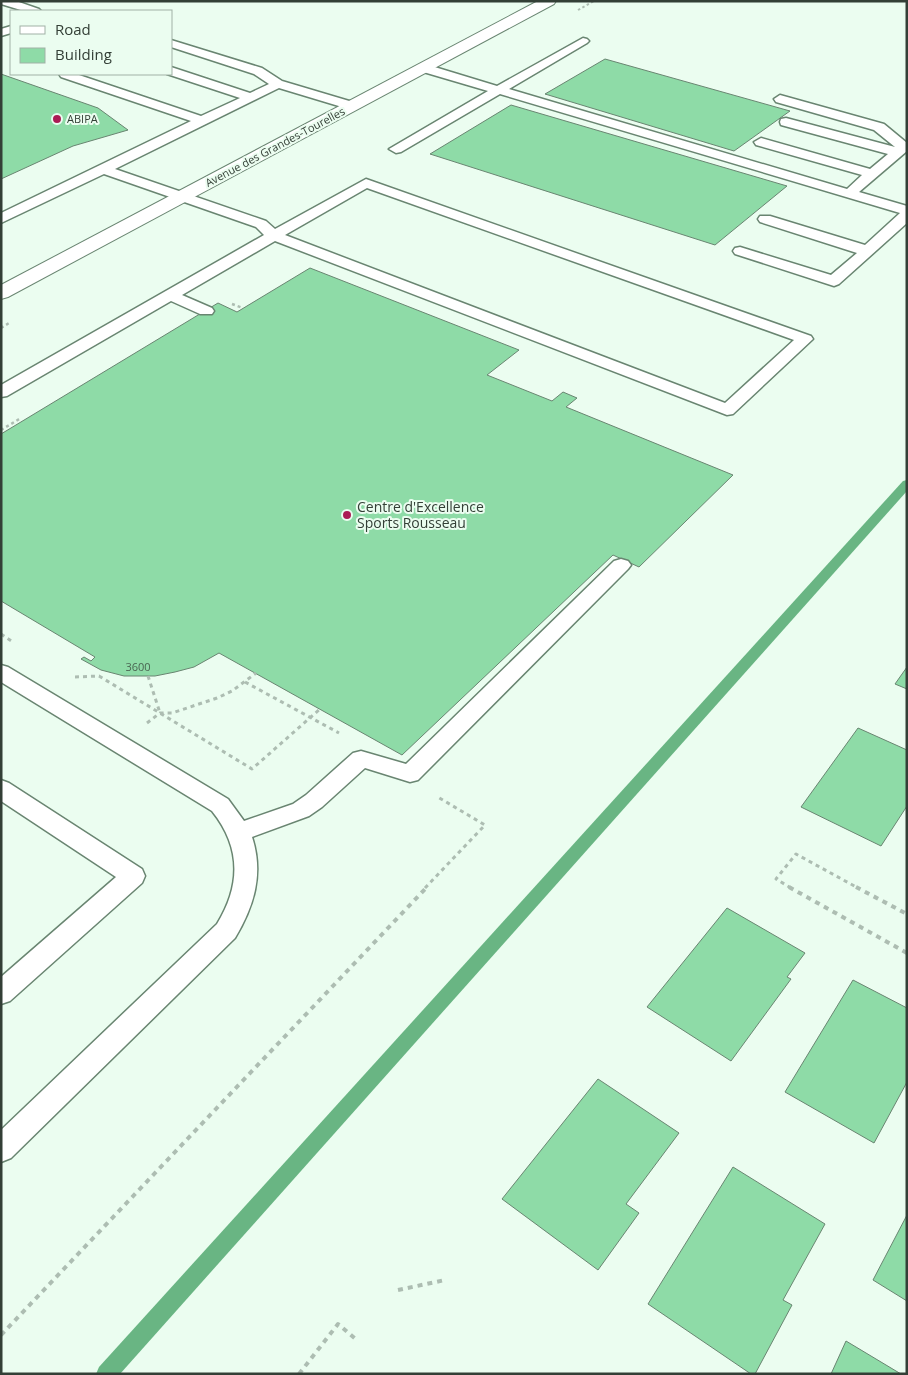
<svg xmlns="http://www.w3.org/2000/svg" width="908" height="1375" font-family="'Open Sans',sans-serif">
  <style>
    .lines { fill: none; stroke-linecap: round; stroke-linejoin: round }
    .stream { fill: #69b583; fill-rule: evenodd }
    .building { fill: #8edba7; stroke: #698571 }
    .service-casing { stroke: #698571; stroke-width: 3 }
    .minor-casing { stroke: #698571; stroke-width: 2 }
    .path-far3 { stroke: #adbdb2; stroke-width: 2; stroke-dasharray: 2.5 2.5; stroke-linecap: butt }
    .path-far2 { stroke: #adbdb2; stroke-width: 2.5; stroke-dasharray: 3 3; stroke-linecap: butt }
    .path-far1 { stroke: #adbdb2; stroke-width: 3; stroke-dasharray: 4 4; stroke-linecap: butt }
    .path { stroke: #adbdb2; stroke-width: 4; stroke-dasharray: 5 5; stroke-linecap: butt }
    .service { fill: #fff; fill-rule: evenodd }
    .minor { fill: #fff; fill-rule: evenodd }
    .poi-dot { fill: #ab1b54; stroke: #ebfdf0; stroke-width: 2 }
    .labels { text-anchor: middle; stroke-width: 4; stroke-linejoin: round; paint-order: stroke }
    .far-poi-label { font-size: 11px; fill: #333f36; stroke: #ebfdf0; text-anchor: start }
    .far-street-label { font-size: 11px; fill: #333f36; stroke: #ebfdf0 }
    .number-label { font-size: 11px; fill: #4a6652 }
    .poi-label { font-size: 14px; fill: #333f36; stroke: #ebfdf0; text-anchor: start }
  </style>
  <rect width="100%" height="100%" fill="#ebfdf0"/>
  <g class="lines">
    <path class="stream" d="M907 480V491L120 1374H96L99 1367 903 481Z"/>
  </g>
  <g class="building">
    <path d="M605 59 790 111 734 151 545 94Z"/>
    <path d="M1 74 98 108 128 130 73 146 1 179Z"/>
    <path d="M511 105 787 186 715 245 430 154Z"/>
    <path d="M310 268 519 350 487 375 552 401 563 392 577 398 566 407 733 475 639 567 613 555 402 755 219 653 194 667 175 672 155 676H124L101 670 81 659 84 657 91 661 95 657 1 601V434L218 303 237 312Z"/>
    <path d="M907 667V689L895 684Z"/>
    <path d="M858 728 907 750V806L881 846 801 807Z"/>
    <path d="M727 908 805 953 787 977 791 979 731 1061 647 1007Z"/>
    <path d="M853 980 907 1008V1082L874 1143 785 1092Z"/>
    <path d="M598 1079 679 1133 626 1204 639 1213 598 1270 502 1199Z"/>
    <path d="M733 1167 825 1224 783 1300 792 1305 755 1374H751L648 1304Z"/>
    <path d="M907 1215V1301L873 1280Z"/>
    <path d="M846 1341 901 1374H831Z"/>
  </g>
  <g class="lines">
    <defs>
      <g id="service">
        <path d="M1 1H16L39 9 41 11H24L1 4Z"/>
        <path d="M11 26V33L1 36V29Z"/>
        <path d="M583 38 587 39 589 41 587 43 509 89 847 189 862 175 756 145 754 142 761 138 870 169 888 154 781 125 780 122 781 119 786 118 895 147 874 130 776 102 774 99 780 95 884 124 907 143V151L859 192 907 206V223L839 284 834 286 735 254 733 251 735 248 740 247 831 275 857 253 760 222 758 219 760 216H770L865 245 900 213 500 94 401 152 396 153 389 149 488 91 420 71 418 68 420 65H428L497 86Z"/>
        <path d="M171 40 262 68 282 81 356 103 358 106 352 110 279 88 115 169 266 221 275 229 366 179 811 336 813 339 733 414 727 415 275 241 182 295 212 308 214 311 212 314H200L171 301 7 396 1 397V385L264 235 256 227 104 174 1 223V213L191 121 61 77 59 74H76L201 116 240 98 167 74H171V67L250 93 269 84 254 74 171 47ZM367 188 794 340 725 403 285 235Z"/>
        <path d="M621 559 628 561 631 565 628 569 418 780 410 782 365 768 322 807 309 816 252 837C264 874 254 906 235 938L11 1158 1 1162V1130L217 924C241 885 241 847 212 811L1 682V665L8 667 228 799 244 821 293 804 306 795 353 753 361 751 406 764 614 561Z"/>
        <path d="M1 780 9 783 142 869 145 876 142 883 10 1001 1 1004V977L116 877 1 801Z"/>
      </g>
      <path id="minor" d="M538 1H556L554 4 8 297 1 299V285Z"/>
    </defs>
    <use href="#service" class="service-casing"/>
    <use href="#minor" class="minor-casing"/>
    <path class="path-far3" d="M578 10 594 1"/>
    <g class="path-far2">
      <path d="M232 304 243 308"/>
      <path d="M1 328 9 323"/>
      <path d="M1 430 21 418"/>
    </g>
    <g class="path-far1">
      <path d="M1 634 13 642"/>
      <path d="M148 676 160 713"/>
      <path d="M75 677 99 676 252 769 320 709"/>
      <path d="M245 682 339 733"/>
      <path d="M147 723 160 713H172L217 698 232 691 256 673"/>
      <path d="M425 888 485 825 436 796"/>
      <path d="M791 888 776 879 796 854 858 888"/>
    </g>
    <g class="path">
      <path d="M789 887 907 953"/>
      <path d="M856 887 907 914"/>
      <path d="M398 1290 445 1280"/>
      <path d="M1 1335 427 887"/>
      <path d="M299 1374 338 1324 358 1341"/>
    </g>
    <use href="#service" class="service"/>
    <use href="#minor" class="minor"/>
  </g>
  <g class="poi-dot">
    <circle cx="57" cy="119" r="5"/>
    <circle cx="347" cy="515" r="5"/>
  </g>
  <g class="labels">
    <g class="far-poi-label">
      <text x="67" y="123">ABIPA</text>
    </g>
    <g class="far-street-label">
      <text transform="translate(275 147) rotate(-28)" y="4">Avenue des Grandes-Tourelles</text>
    </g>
    <g class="number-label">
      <text x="138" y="671">3600</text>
    </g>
    <g class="poi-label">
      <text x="357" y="512">Centre d'Excellence<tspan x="357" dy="16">Sports Rousseau</tspan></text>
    </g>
  </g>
  <rect width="908" height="1375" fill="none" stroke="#333f36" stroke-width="5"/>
  <rect x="10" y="10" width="162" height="65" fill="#ebfdf0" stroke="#a1b1a6"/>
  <rect x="20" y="26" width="25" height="8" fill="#ffffff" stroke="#a1b1a6"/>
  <text x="55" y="35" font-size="15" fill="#333f36">Road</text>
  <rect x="20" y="48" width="25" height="15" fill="#8edba7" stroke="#a1b1a6"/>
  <text x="55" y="60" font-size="15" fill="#333f36">Building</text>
</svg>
